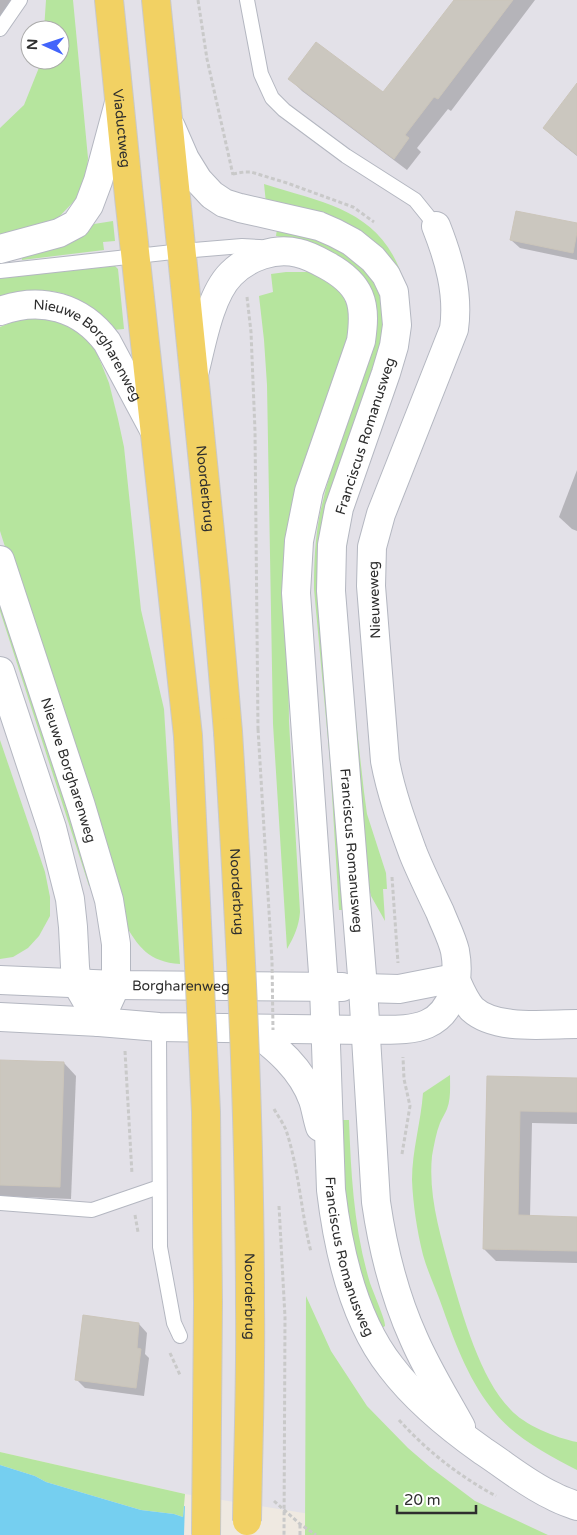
<svg xmlns="http://www.w3.org/2000/svg" width="577" height="1535" font-family="'Varela Round',sans-serif">
  <style>
    .industrial { fill: #e3e1e8; fill-rule: evenodd }
    .green { fill: #b6e59e }
    .water { fill: #75cff0 }
    .pier { fill: #efe9e1 }
    .shadow { fill: #0003 }
    .building { fill: #cbc7bf; stroke: #cbc5ba }
    .lines { fill: none; stroke-linecap: round; stroke-linejoin: round }
    .service-casing { stroke: #b4b7c1; stroke-width: 16 }
    .minor-casing { stroke: #b4b7c1; stroke-width: 30 }
    .tertiary-casing { stroke: #b4b7c1; stroke-width: 30 }
    .primary-casing { stroke: #c9c9c9; stroke-width: 30 }
    .path { stroke: #c9c9c9; stroke-width: 3; stroke-dasharray: 4 2.5; stroke-linecap: butt }
    .service { stroke: #fff; stroke-width: 14 }
    .minor { stroke: #fff; stroke-width: 28 }
    .tertiary { stroke: #fff; stroke-width: 28 }
    .primary { stroke: #f2d163; stroke-width: 28 }
    .primary-bridge-casing { stroke: #c9c9c9; stroke-width: 30; stroke-linecap: butt }
    .path-bridge { stroke: #c9c9c9; stroke-width: 3; stroke-dasharray: 4 2.5; stroke-linecap: butt }
    .primary-bridge { stroke: #f2d163; stroke-width: 28 }
    .labels { text-anchor: middle; stroke-width: 4; stroke-linejoin: round; paint-order: stroke }
    .street-label { font-size: 14px; fill: #2e2e2e; stroke: #fff }
  </style>
  <rect width="100%" height="100%" fill="#efe9e1"/>
  <path class="industrial" d="M0 0H577V1535H440L185 1494 0 1452ZM30 30H60V60H30Z"/>
  <g class="green">
    <path d="M46 0H73L88 158 86 179 79 196 57 219 0 236V128L24 105 42 60H60V30H44Z"/>
    <path d="M264 184C331 205 385 211 406 288L352 511 348 537 344 568V598L346 631 364 792 367 814 386 873 387 889H383L385 921 371 896 367 881 337 568 401 290 266 203Z"/>
    <path d="M113 221 115 241 103 242 104 250 22 260 21 250C50 246 74 248 94 224Z"/>
    <path d="M277 229C319 240 367 253 381 300 384 311 384 323 384 335L339 474 346 910H339L330 762 314 589C314 564 315 538 320 513 333 456 355 400 374 345 377 329 378 316 373 300L291 239 276 236Z"/>
    <path d="M115 266 118 269 124 329 113 330C103 321 94 311 83 304 57 284 28 290 0 300V278Z"/>
    <path d="M286 272H309L334 284 343 294 350 305 352 321 287 571 289 722 300 912C299 926 294 937 287 949L273 724 267 385 264 340 259 296 273 292 271 274Z"/>
    <path d="M37 317 66 323 83 333 97 353 109 383 118 419 124 447 141 610 164 709 180 964C149 962 138 947 124 922L0 531V327L22 318Z"/>
    <path d="M0 584 99 884 89 886 0 611Z"/>
    <path d="M0 740 45 872 50 897V916L39 936 28 948 13 957 0 959Z"/>
    <path d="M450 1075C450 1086 451 1099 447 1109 445 1114 442 1118 440 1123 436 1133 434 1145 432 1156 428 1197 441 1236 451 1275 463 1316 480 1378 510 1409 524 1425 556 1438 577 1442V1470C549 1455 517 1439 496 1414 470 1383 456 1346 443 1309 437 1291 428 1273 423 1255 417 1231 413 1204 412 1180 412 1150 421 1122 423 1093Z"/>
    <path d="M337 1120H349C351 1175 354 1230 370 1283 373 1292 386 1321 385 1326L382 1328 370 1308 350 1247Z"/>
    <path d="M306 1296 331 1351 367 1406 408 1448 430 1467 475 1501 548 1535H305Z"/>
    <path d="M0 1452 185 1494 183 1517 174 1514 141 1510 46 1482 35 1476 0 1465Z"/>
  </g>
  <path class="water" d="M0 1465 35 1476 46 1482 141 1510 174 1514 183 1517 184 1506 205 1511 206 1524 268 1535H0Z"/>
  <path class="pier" d="M185 1503 206 1509 216 1525 228 1522 265 1530 270 1535H184Z"/>
  <g class="shadow">
    <path d="M0 0H16L0 23Z"/>
    <path d="M455 0H535L451 111 448 109 417 148 421 152 407 170 302 91 290 79 383 94Z"/>
    <path d="M577 85V156L557 140 544 128Z"/>
    <path d="M577 225V260L520 248 511 240Z"/>
    <path d="M577 470V531L572 529 559 517Z"/>
    <path d="M0 1061 64 1063 76 1076 71 1199 0 1196Z"/>
    <path d="M488 1077 577 1079V1124L532 1123 530 1217 577 1218V1263L496 1261 484 1249Z"/>
    <path d="M139 1324 147 1333 145 1354 149 1358 144 1396 85 1388 76 1379Z"/>
  </g>
  <g class="building">
    <path d="M454 0H513L438 99 434 97 405 135 409 138 394 159 288 79 316 42 383 92Z"/>
    <path d="M577 83V155L543 128Z"/>
    <path d="M516 211 577 223V232L573 253 510 240Z"/>
    <path d="M0 1060 64 1062 60 1187 0 1185Z"/>
    <path d="M487 1076 577 1078V1112L520 1111 518 1215 577 1217V1251L483 1249Z"/>
    <path d="M83 1315 139 1323 137 1348 141 1349 136 1388 75 1380Z"/>
  </g>
  <g class="lines">
    <defs>
      <g id="service">
        <path d="M247 0 261 74 272 98 284 110 346 156 415 200 436 226"/>
        <path d="M0 29 20 0"/>
        <path d="M0 271 182 251 242 246 259 247 265 248"/>
        <path d="M159 1027 160 1247 174 1323 180 1336"/>
        <path d="M0 1203 92 1210 159 1187"/>
      </g>
      <g id="minor">
        <path d="M455 978C460 989 464 1000 472 1009 496 1031 546 1024 577 1024"/>
        <path d="M363 988 399 989 455 978"/>
        <path d="M366 1030C385 1029 408 1032 427 1024 454 1012 460 978 455 951 452 938 445 925 440 912 431 893 421 873 413 853 402 823 391 793 385 761L371 586 372 547 381 514 454 329C459 293 449 259 436 226"/>
      </g>
      <g id="tertiary">
        <path id="s1" d="M171 127 185 159 198 180 212 195 224 203 240 208 319 226 335 233 352 242 373 259 386 275 394 292 397 325 394 346 386 373 339 508 332 545 331 591 363 988 376 1202C383 1250 394 1295 414 1339 427 1369 445 1398 461 1427"/>
        <path d="M0 249 59 233 76 224 89 205 98 181 119 103"/>
        <path id="s2" d="M0 311C41 296 81 307 107 342L154 430"/>
        <path id="s3" d="M195 370C202 342 210 295 231 274 248 257 275 247 298 253 308 255 317 260 326 265 339 272 353 282 359 296 365 310 363 327 361 341L309 491 299 541 296 593 324 987 331 1190C338 1249 353 1319 391 1367 416 1400 449 1427 483 1451 506 1466 527 1484 553 1496 560 1500 569 1503 577 1506"/>
        <path id="s4" d="M0 560 81 806 109 900 116 944V985L99 1022"/>
        <path d="M0 671 52 828 70 899 73 927 75 967 77 984 99 1022"/>
        <path id="s5" d="M0 980 116 985 342 987"/>
        <path d="M0 1017 99 1022 159 1027 366 1030"/>
        <path d="M251 1029C276 1047 302 1069 313 1100 316 1109 317 1118 320 1127"/>
      </g>
      <g id="primary">
        <path id="s6" d="M109 0 129 197 188 736"/>
        <path id="s7" d="M156 0 215 581 228 732"/>
      </g>
    </defs>
    <use href="#service" class="service-casing"/>
    <use href="#minor" class="minor-casing"/>
    <use href="#tertiary" class="tertiary-casing"/>
    <use href="#primary" class="primary-casing"/>
    <g class="path">
      <path d="M198 0 207 59 233 175"/>
      <path d="M233 174 244 172H251L287 183 353 207 374 222"/>
      <path d="M247 297 251 332 255 431 258 729"/>
      <path d="M392 877 398 963"/>
      <path d="M125 1051 132 1174"/>
      <path d="M274 1109C278 1116 283 1123 286 1130 299 1169 301 1212 311 1252"/>
      <path d="M402 1154 410 1106 404 1079 403 1057"/>
      <path d="M135 1215 138 1232"/>
      <path d="M170 1353 180 1375"/>
      <path d="M399 1420C427 1451 459 1476 496 1496"/>
      <path d="M274 1501 300 1524 316 1535"/>
      <path d="M300 1535V1524"/>
    </g>
    <use href="#service" class="service"/>
    <use href="#minor" class="minor"/>
    <use href="#tertiary" class="tertiary"/>
    <use href="#primary" class="primary"/>
    <defs>
      <g id="primary-bridge">
        <path id="s8" d="M228 732C240 923 250 1115 250 1307 251 1378 248 1449 247 1521"/>
        <path d="M188 736 206 1112 208 1303 206 1535"/>
      </g>
    </defs>
    <use href="#primary-bridge" class="primary-bridge-casing"/>
    <g class="path-bridge">
      <path d="M258 729 272 961 273 1030"/>
      <path d="M279 1206 285 1317 284 1535"/>
    </g>
    <use href="#primary-bridge" class="primary-bridge"/>
  </g>
  <g class="labels">
    <g class="street-label">
      <text dy="5" stroke="none"><textPath href="#s6" startOffset="129">Viaductweg</textPath></text>
      <text dy="5" stroke="none"><textPath href="#s2" startOffset="110">Nieuwe Borgharenweg</textPath></text>
      <text transform="translate(365 436) rotate(-72)" y="5">Franciscus Romanusweg</text>
      <text dy="5" stroke="none"><textPath href="#s7" startOffset="491">Noorderbrug</textPath></text>
      <text transform="translate(374 600) rotate(-92)" y="5">Nieuweweg</text>
      <text dy="5" stroke="none"><textPath href="#s4" startOffset="221">Nieuwe Borgharenweg</textPath></text>
      <text dy="5" stroke="none"><textPath href="#s1" startOffset="865">Franciscus Romanusweg</textPath></text>
      <text dy="5" stroke="none"><textPath href="#s8" startOffset="160">Noorderbrug</textPath></text>
      <text dy="5" stroke="none"><textPath href="#s5" startOffset="181">Borgharenweg</textPath></text>
      <text dy="5" stroke="none"><textPath href="#s3" startOffset="1228">Franciscus Romanusweg</textPath></text>
      <text dy="5" stroke="none"><textPath href="#s8" startOffset="565">Noorderbrug</textPath></text>
    </g>
  </g>
  <g transform="translate(45 45) rotate(273)"><circle r="24" fill="#ffffff" stroke="#ababab"/>
  <path d="M0-4L9 19L0 12L-9 19Z" fill="#4264fb"/>
  <text y="-8" font-size="14" font-weight="bold" text-anchor="middle" fill="#2e2e2e">N</text>
  </g>
  <path d="M397 1505v8h79v-8" fill="none" stroke="#2e2e2e" stroke-width="2.5"/>
  <text x="404" y="1505" font-size="15" fill="#2e2e2e" stroke="#ffffff" stroke-width="4" paint-order="stroke">20 m</text>
</svg>
